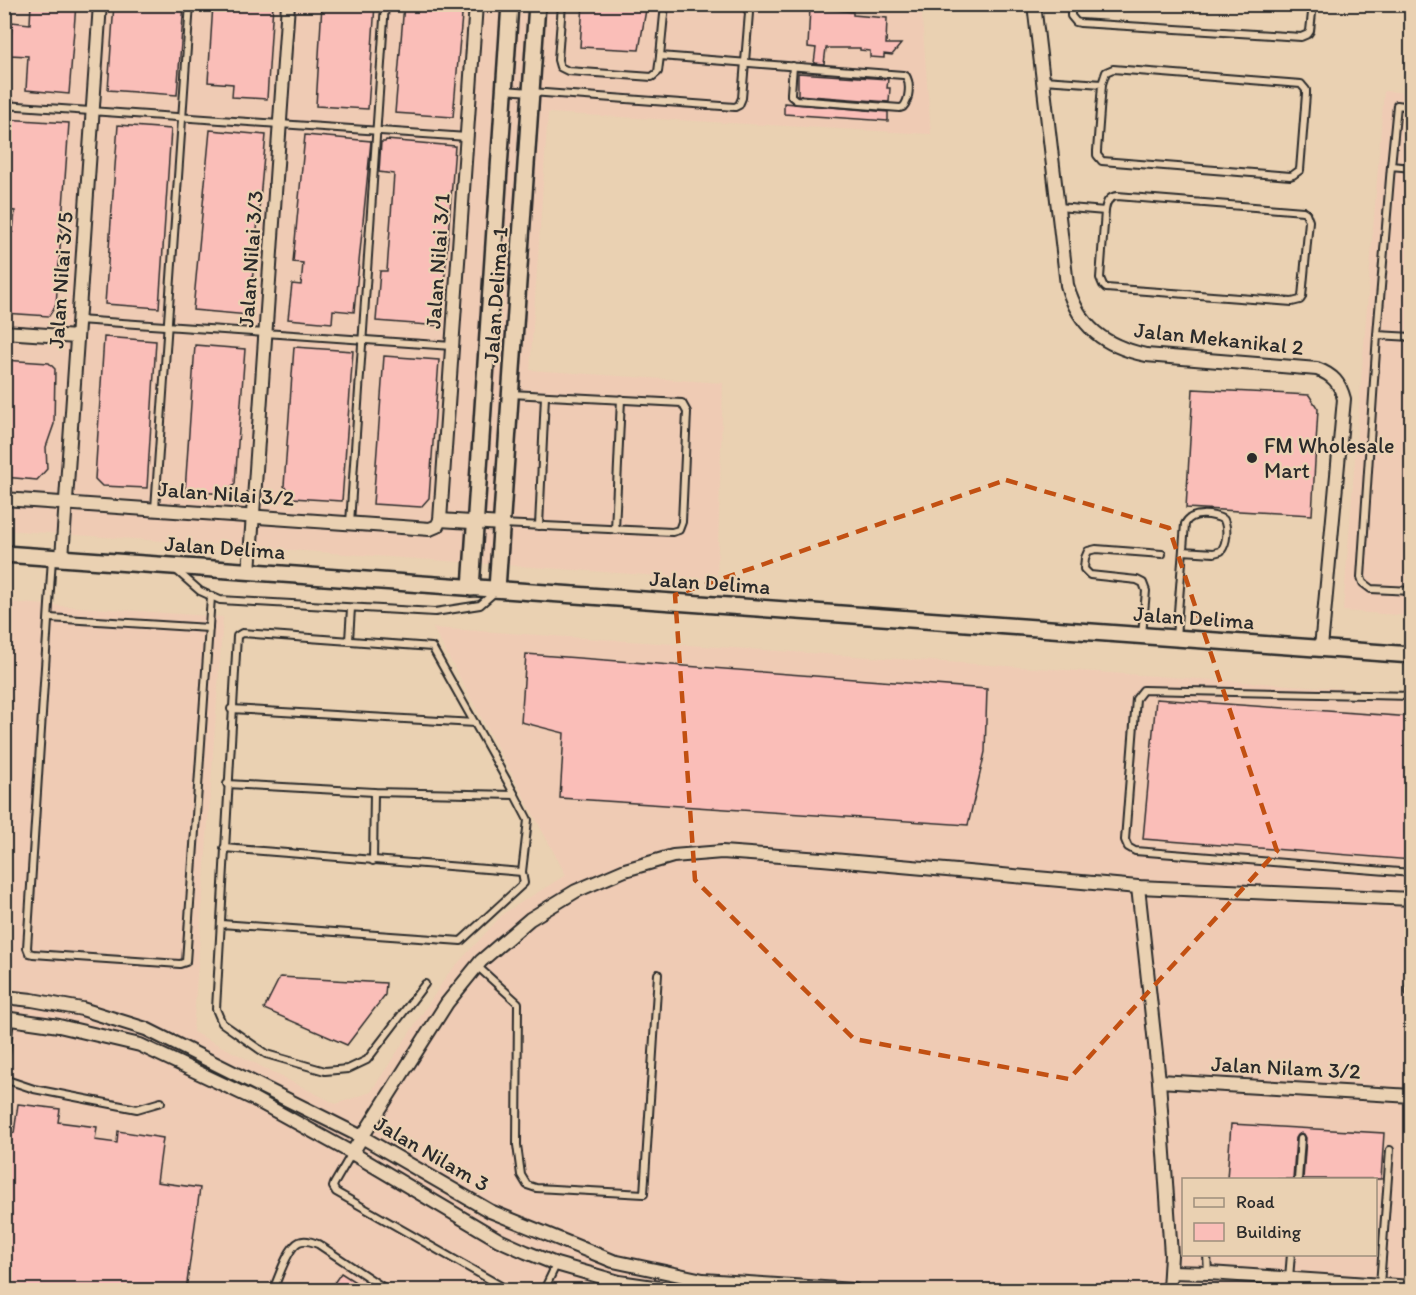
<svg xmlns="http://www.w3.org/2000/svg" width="1416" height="1295" font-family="Itim,sans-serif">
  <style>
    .built { fill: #efcbb4; fill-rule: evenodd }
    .building { fill: #fabeb8; stroke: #2b2b2b; stroke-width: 1.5 }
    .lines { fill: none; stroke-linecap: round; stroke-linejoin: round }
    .service-casing { stroke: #2b2b2b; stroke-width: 10 }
    .minor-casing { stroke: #2b2b2b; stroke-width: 16 }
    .tertiary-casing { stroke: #2b2b2b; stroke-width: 20 }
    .service { stroke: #ead1b2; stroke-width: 6 }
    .minor { stroke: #ead1b2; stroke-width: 12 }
    .tertiary { stroke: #ead1b2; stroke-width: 15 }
    .marked { fill: none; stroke: #c25012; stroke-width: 4.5; stroke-dasharray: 12 8; stroke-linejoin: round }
    .poi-dot { fill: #2b2b2b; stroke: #ead1b2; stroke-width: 2 }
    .labels { text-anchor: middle; stroke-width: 4.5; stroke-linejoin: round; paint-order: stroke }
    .street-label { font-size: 22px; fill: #2b2b2b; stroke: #ead1b2 }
    .poi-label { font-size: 22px; fill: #2b2b2b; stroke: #ead1b2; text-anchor: start }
  </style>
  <rect width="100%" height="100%" fill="#ead1b2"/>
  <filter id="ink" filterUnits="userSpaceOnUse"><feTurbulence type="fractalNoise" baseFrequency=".0167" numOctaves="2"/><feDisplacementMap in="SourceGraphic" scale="12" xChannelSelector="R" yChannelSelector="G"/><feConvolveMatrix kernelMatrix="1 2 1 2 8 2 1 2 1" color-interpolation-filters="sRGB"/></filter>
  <g filter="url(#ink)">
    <g class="built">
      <path d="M4 5H921L931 134 548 113 530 370 723 383 717 580 5 530Z"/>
      <path d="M1384 91 1411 93V616L1343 611Z"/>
      <path d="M4 602 223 617 193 1032 336 1104 371 1092 448 974 504 913 566 875 433 628 1411 693V1290H5ZM1184 1180H1376V1254H1184Z"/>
    </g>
    <g class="building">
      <path d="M31 4H76L69 94 26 90 28 56 10 55 12 22 30 24Z"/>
      <path d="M114 4H184L177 95 108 90Z"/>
      <path d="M213 4H273L267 99 232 97 233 84 208 82Z"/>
      <path d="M322 4H375L368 109 316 106Z"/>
      <path d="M404 4H463L453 117 395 113Z"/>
      <path d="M583 4H647L639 50 580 47Z"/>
      <path d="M810 7 853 12V15L887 18 886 44H901L892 55 884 54V58L870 57V51L860 50V48H826L824 64 814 63 816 48 808 47Z"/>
      <path d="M798 73 888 79 887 88H890L889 102 798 95Z"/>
      <path d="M784 103 888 112V121L784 114Z"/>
      <path d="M4 119 69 123 56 305 49 316 4 313V287H9L11 247H6L7 232H13L15 211 5 210Z"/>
      <path d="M118 125 171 129 159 308 105 304Z"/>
      <path d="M210 130 266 135 249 315 193 310Z"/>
      <path d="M305 135 371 141 354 312 333 310 332 323 288 319 292 284 301 285 303 263 293 262Z"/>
      <path d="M386 140 455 146 441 326 376 321 380 271H387L394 174 379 172 381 142H385Z"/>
      <path d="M104 337 156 341 147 488 102 486 95 479Z"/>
      <path d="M195 345 245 349 235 484 225 494 185 491Z"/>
      <path d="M294 347 353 351 342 501 292 498 284 486Z"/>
      <path d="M384 356 439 360 429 498 421 507 373 504Z"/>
      <path d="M4 360 49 363 55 369 54 424 46 447 47 469 37 480 4 477Z"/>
      <path d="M1193 389 1309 395 1318 409 1312 515 1186 508Z"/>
      <path d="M526 654 987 689 985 752 968 825 560 798 564 733 521 722Z"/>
      <path d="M1156 699 1412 717V860L1143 839Z"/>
      <path d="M280 977 386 983 385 995 347 1045 264 1009Z"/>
      <path d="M18 1104 60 1109 58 1122 97 1127 95 1140 117 1143 118 1131 163 1138 157 1182 200 1188 186 1290H4V1131L14 1133Z"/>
      <path d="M1231 1124 1384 1133 1381 1179H1303L1306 1138 1304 1134 1301 1133 1296 1138 1293 1179H1227Z"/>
      <path d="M341 1273 368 1290H329Z"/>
    </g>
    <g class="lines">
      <defs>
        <g id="service">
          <path d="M562 4 558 60 560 67 568 71 652 77 658 72 660 56 903 75 906 76C911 84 909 101 903 107L900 108 796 100 791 96V93L793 66"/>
          <path d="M1071 4V16L1076 22 1080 23 1301 37 1308 34 1310 31 1313 4"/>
          <path d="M660 56 665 4"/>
          <path d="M1043 80 1102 84 1106 72 1113 69 1301 84 1306 90V94L1300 170 1293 175 1290 176 1102 161 1097 155V151L1102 84"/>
          <path d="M504 90 735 107 739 105 742 98 749 13 745 4"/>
          <path d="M4 105 467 137"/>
          <path d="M1391 166 1397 105 1412 107"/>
          <path d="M1412 168 1391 166 1377 335 1361 577 1363 583 1371 589 1412 591"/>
          <path d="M1058 207 1105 211C1106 203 1108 197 1117 196L1303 211 1306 213 1309 221 1302 297 1300 300 1292 302 1106 288 1103 285 1100 278 1105 211"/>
          <path d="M78 320 452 346"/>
          <path d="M1377 335 1412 337"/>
          <path d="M155 509 190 4"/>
          <path d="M350 523 385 4"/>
          <path d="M502 524 672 532 679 530 682 522 687 412 682 403 511 394"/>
          <path d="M539 526 545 396"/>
          <path d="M615 530 621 399"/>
          <path d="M52 558 27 948 29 953 33 954 180 964 186 962 211 597"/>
          <path d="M176 570 200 591 220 600 435 612 480 605 495 592"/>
          <path d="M49 618 209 628"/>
          <path d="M1142 635 1146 591 1143 583 1137 580 1090 575 1084 569 1085 558 1088 551 1096 549 1162 554"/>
          <path d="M1176 637 1185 524C1191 511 1213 514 1224 520 1228 529 1227 543 1221 551L1214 553 1183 551"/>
          <path d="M349 640 351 608"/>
          <path d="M1412 696 1143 690 1136 699 1125 840 1128 847 1135 851 1412 873"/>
          <path d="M231 709 475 723"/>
          <path d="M224 848 522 872"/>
          <path d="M373 861 374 792"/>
          <path d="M221 924 461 941 524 883 522 872 528 820 515 795 374 792 227 784"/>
          <path d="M477 966 518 1003 517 1145 521 1175 527 1185 536 1188 644 1194 658 974"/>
          <path d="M425 984 367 1060 348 1069 325 1071 266 1054 222 1023 216 1009 237 636 242 633 432 647 515 795"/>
          <path d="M1409 992 1412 965"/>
          <path d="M10 1019 5 1064 7 1080 34 1089 137 1109 161 1102"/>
          <path d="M352 1153 334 1184 333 1187 336 1192 508 1290"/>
          <path d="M1298 1180 1301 1138"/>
          <path d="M1207 1254 1208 1273"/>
          <path d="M1289 1278 1291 1254"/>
          <path d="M1380 1285 1390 1150"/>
          <path d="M273 1290C278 1279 288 1247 299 1242 305 1239 312 1242 318 1244L387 1290"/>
          <path d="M544 1290 556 1265"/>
        </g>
        <g id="minor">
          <path d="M1034 4 1067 285C1079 327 1104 346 1146 355L1317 369C1333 375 1340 383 1344 399L1321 648"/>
          <path d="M4 332 77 337"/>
          <path d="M4 499 430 529 437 526 440 520"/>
          <path d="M440 520 476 4"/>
          <path d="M440 520 502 524"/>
          <path d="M62 558 100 4"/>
          <path d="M249 572 288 4"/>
          <path d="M1138 887 1159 1081 1171 1255 1169 1290"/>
          <path d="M4 997 32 1000 82 1009 146 1029 362 1137 490 1211 613 1261 703 1280 854 1290"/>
          <path d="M4 1018 59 1026 140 1045 254 1099 352 1153 499 1240 526 1252 556 1264 619 1282 674 1290"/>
          <path d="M1159 1081 1412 1096"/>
          <path d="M352 1153 447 1003 481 961 530 919 576 891 625 870 673 856 722 852 822 859 1138 887 1412 899"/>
          <path d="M1171 1272 1209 1273 1412 1287"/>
        </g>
        <g id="tertiary">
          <path d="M4 554 1412 655"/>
          <path d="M471 588 510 4"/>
          <path d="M497 589 537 4"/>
        </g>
      </defs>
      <use href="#service" class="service-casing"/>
      <use href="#minor" class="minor-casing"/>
      <use href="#tertiary" class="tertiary-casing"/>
      <use href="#service" class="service"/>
      <use href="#minor" class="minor"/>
      <use href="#tertiary" class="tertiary"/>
    </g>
  </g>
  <path class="marked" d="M1006 480 1169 528 1277 851 1069 1079 854 1039 695 880 675 595Z"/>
  <circle class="poi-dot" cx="1252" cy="458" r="6"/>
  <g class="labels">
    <g class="street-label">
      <text transform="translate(250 259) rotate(-86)" y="8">Jalan Nilai 3/3</text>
      <text transform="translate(437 261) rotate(-86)" y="8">Jalan Nilai 3/1</text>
      <text transform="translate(60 280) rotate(-86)" y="8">Jalan Nilai 3/5</text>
      <text transform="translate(495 295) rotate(-86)" y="8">Jalan Delima 1</text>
      <text transform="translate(1219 338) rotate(6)" y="8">Jalan Mekanikal 2</text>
      <text transform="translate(226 493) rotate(4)" y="8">Jalan Nilai 3/2</text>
      <text transform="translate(225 547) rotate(4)" y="8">Jalan Delima</text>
      <text transform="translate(710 582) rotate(4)" y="8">Jalan Delima</text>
      <text transform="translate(1194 617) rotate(4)" y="8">Jalan Delima</text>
      <text transform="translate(1286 1067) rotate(3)" y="8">Jalan Nilam 3/2</text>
      <text transform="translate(432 1153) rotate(30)" y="8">Jalan Nilam 3</text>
    </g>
    <g class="poi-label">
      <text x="1264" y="453">FM Wholesale<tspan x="1264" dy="25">Mart</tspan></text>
    </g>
  </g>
  <rect width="1416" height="1295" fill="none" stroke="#ead1b2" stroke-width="24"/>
  <rect x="12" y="12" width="1392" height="1271" fill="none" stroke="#2b2b2b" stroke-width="2" filter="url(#ink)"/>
  <rect x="1182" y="1178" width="195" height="78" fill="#ead1b2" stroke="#9e8f7c" stroke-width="1.5"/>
  <rect x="1194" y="1198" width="30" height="9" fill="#ead1b2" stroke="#9e8f7c" stroke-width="1.5"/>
  <text x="1236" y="1208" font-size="18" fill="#2b2b2b">Road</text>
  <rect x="1194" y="1223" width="30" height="18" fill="#fabeb8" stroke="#9e8f7c" stroke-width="1.5"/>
  <text x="1236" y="1238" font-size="18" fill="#2b2b2b">Building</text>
</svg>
